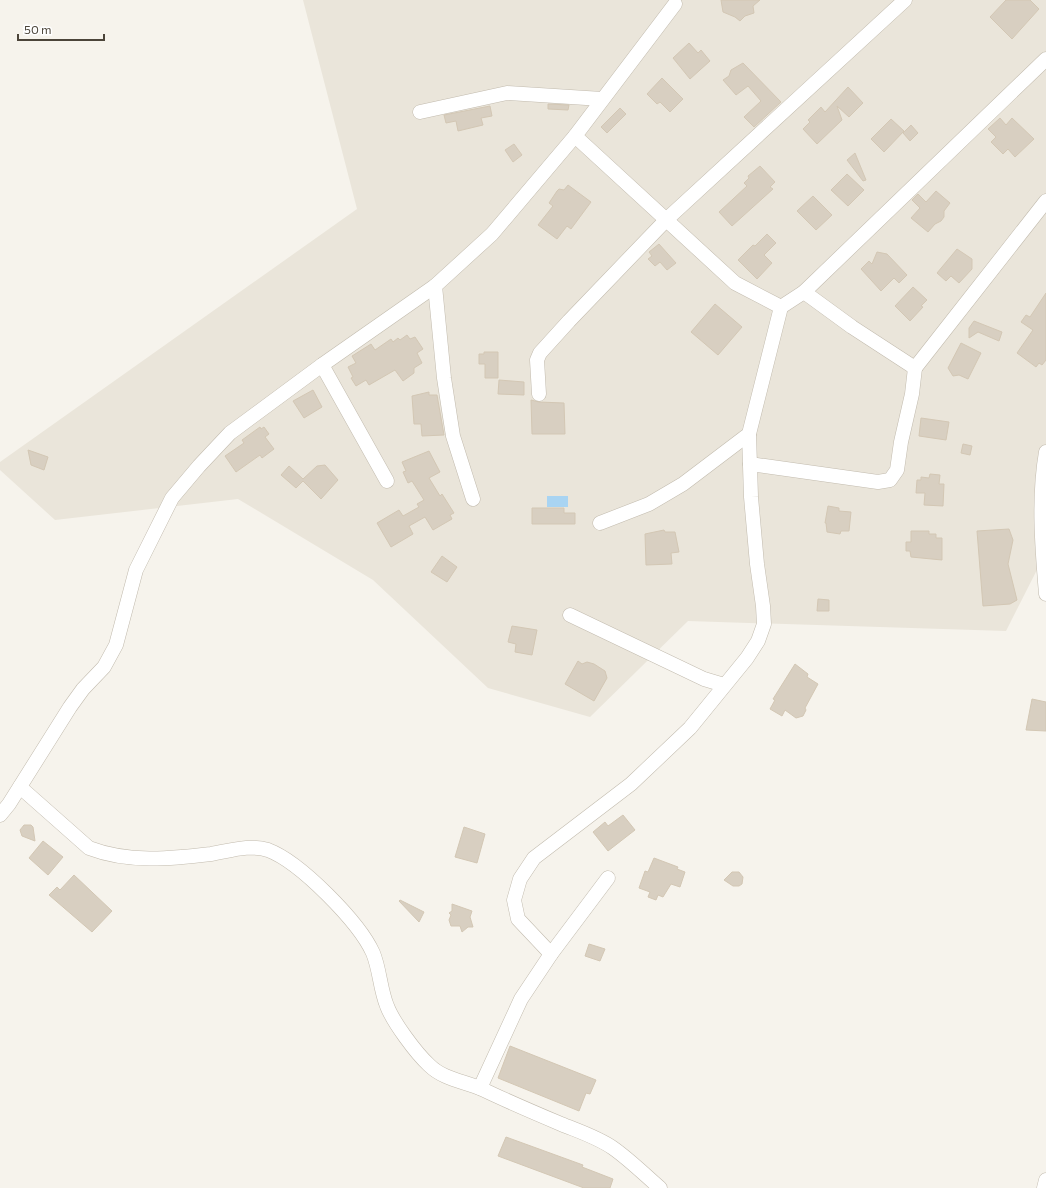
<svg xmlns="http://www.w3.org/2000/svg" width="1046" height="1188" font-family="Commissioner,sans-serif">
  <style>
    .residential { fill: #eae5da }
    .water { fill: #a9d4f2 }
    .building { fill: #d8cfc1; stroke: #d3c7b4 }
    .lines { fill: none; stroke-linecap: round; stroke-linejoin: round }
    .minor-casing { stroke: #c2bbae; stroke-width: 15 }
    .minor { stroke: #fff; stroke-width: 14 }
  </style>
  <rect width="100%" height="100%" fill="#f6f3ec"/>
  <path class="residential" d="M303 0H1046V552L1006 631 688 621 590 717 488 688 373 580 238 499 55 520 0 470V462L357 209Z"/>
  <rect class="water" x="547" y="496" width="21" height="11"/>
  <g class="building">
    <path d="M721 0H760L753 6 754 13 745 16 740 21 735 17 723 12Z"/>
    <path d="M1006 0H1030L1039 9 1012 39 990 17Z"/>
    <path d="M689 43 698 53 701 50 710 61 690 79 673 58Z"/>
    <path d="M743 63 781 102 754 127 744 117 761 101 748 86 736 95 723 80 729 76 731 70Z"/>
    <path d="M662 78 683 99 670 112 660 102 657 104 647 94Z"/>
    <path d="M848 87 863 103 849 117 837 106 842 120 817 144 803 129 810 122 808 120 821 107 825 112Z"/>
    <path d="M548 104 569 105 568 110 548 109Z"/>
    <path d="M490 106 492 116 481 118 483 125 458 131 456 121 446 123 444 115Z"/>
    <path d="M620 108 626 114 607 133 601 127Z"/>
    <path d="M1000 118 1006 125 1012 118 1034 139 1015 157 1008 149 1003 154 991 142 996 137 988 129Z"/>
    <path d="M891 119 904 131 884 152 871 139Z"/>
    <path d="M911 125 918 133 910 141 903 133Z"/>
    <path d="M514 144 522 155 513 162 505 150Z"/>
    <path d="M855 153 866 180 863 181 847 160Z"/>
    <path d="M760 166 775 182 770 187 773 189 732 226 719 212 747 186 744 183 749 178 748 176Z"/>
    <path d="M847 174 864 190 848 206 831 190Z"/>
    <path d="M568 185 591 202 571 229 567 226 557 239 538 225 553 206 549 203 557 191 559 189 564 190Z"/>
    <path d="M936 191 950 203 944 211V217L941 221 935 224 928 232 911 218 920 208 912 200 918 194 926 202Z"/>
    <path d="M813 196 832 215 816 230 797 211Z"/>
    <path d="M767 234 776 243 764 255 772 263 757 279 738 260 753 245 755 246Z"/>
    <path d="M659 244 676 263 667 270 660 262 655 266 648 259 652 256 649 252Z"/>
    <path d="M957 249 972 259V269L959 283 951 276 946 281 937 273Z"/>
    <path d="M877 252 887 254 907 275 899 283 894 278 881 291 861 269 869 261 872 264Z"/>
    <path d="M913 287 927 300 921 306 923 307 910 321 895 306Z"/>
    <path d="M1046 293V360L1042 365 1039 363 1036 367 1017 353 1033 330 1021 322 1026 315 1030 317Z"/>
    <path d="M715 304 742 327 718 355 691 332Z"/>
    <path d="M974 321 1002 332 999 341 978 332 969 338V328Z"/>
    <path d="M407 335 410 339 415 337 423 349 417 353 422 363 414 368V373L403 381 395 370 369 385 366 380 356 386 351 378 353 377 348 367 356 363 352 356 371 344 375 350 391 339 393 342 398 338 400 340Z"/>
    <path d="M961 343 981 353 968 379 959 375 953 376 948 368Z"/>
    <path d="M484 352H498V378H485V364H479V354H484Z"/>
    <path d="M499 380 524 382V395L498 394Z"/>
    <path d="M313 390 322 407 304 418 293 401Z"/>
    <path d="M429 392V395H437L444 435 422 436 421 424H414L412 396Z"/>
    <path d="M531 400 539 402 564 403 565 434H532Z"/>
    <path d="M921 418 949 422 946 440 919 436Z"/>
    <path d="M260 427 261 429 264 427 269 434 265 437 274 449 262 458 260 455 236 472 225 456 244 443 242 440Z"/>
    <path d="M963 444 972 446 970 455 961 453Z"/>
    <path d="M28 450 48 457 44 470 31 465Z"/>
    <path d="M429 451 440 472 429 478 440 496 442 494 454 513 450 515 452 519 433 530 425 517 409 526 413 534 391 547 377 523 399 510 403 516 419 507 417 504 424 500 412 481 408 483 403 472 406 471 402 462Z"/>
    <path d="M325 465 338 480 321 499 303 481 296 488 281 475 289 466 303 479 317 466Z"/>
    <path d="M930 474 940 475 939 484H944L943 506 924 505 925 493H916L917 480H921V477L929 478Z"/>
    <path d="M828 506 839 508V511L851 512 849 531H841L840 534 827 532 826 523H825Z"/>
    <path d="M532 508H564V513H575V524H532Z"/>
    <path d="M1009 529 1013 540 1008 564 1017 600 1010 604 983 606 977 531Z"/>
    <path d="M664 530 665 532H675L679 552 671 553 672 564 646 565 645 534Z"/>
    <path d="M911 531H929V534H936V538H942V560L911 557 910 551H906V542H911Z"/>
    <path d="M442 556 457 567 447 582 431 572Z"/>
    <path d="M818 599 829 600V611H817Z"/>
    <path d="M512 626 537 630 532 655 515 652 516 644 508 642Z"/>
    <path d="M578 661 582 664 587 662 594 664 605 671 607 678 594 701 565 684Z"/>
    <path d="M795 664 808 674 807 677 818 684 805 708 806 710 803 716 796 718 785 710 782 716 770 709 775 700 773 699Z"/>
    <path d="M1032 699 1046 702V731L1026 730Z"/>
    <path d="M623 815 635 830 608 851 593 832 605 822 608 826Z"/>
    <path d="M24 825H31L33 827 35 841 22 836 20 830Z"/>
    <path d="M464 827 485 834 477 863 455 857Z"/>
    <path d="M43 841 63 857 48 875 29 858Z"/>
    <path d="M654 858 678 867 677 869 685 872 680 887 671 884 663 897 658 895 656 900 648 897 650 892 639 888 645 871 648 872Z"/>
    <path d="M732 872H739L743 877 742 884 739 886H733L724 880Z"/>
    <path d="M74 875 112 911 92 932 49 895 57 887 60 890Z"/>
    <path d="M400 900 424 912 419 922 399 901Z"/>
    <path d="M452 904 472 911 470 917 473 927H468L462 932 460 926H451L449 920 451 915 449 913 452 911Z"/>
    <path d="M589 944 605 949 600 961 585 956Z"/>
    <path d="M510 1046 596 1080 590 1094 586 1093 579 1111 498 1078Z"/>
    <path d="M506 1137 583 1165 582 1167 613 1179 610 1188H584L498 1156Z"/>
  </g>
  <g class="lines">
    <defs>
      <g id="minor">
        <path d="M420 112 507 93 602 99"/>
        <path d="M575 136 735 283 781 307"/>
        <path d="M804 292 852 327 915 368 1046 201"/>
        <path d="M322 365 387 481"/>
        <path d="M539 394 537 360 540 353 569 321 667 219 905 0"/>
        <path d="M1046 452C1038 498 1042 547 1046 594"/>
        <path d="M750 464 878 482 890 480 897 470 901 442 912 394 915 368"/>
        <path d="M473 499 453 436 444 378 435 286 492 234 575 136 675 4"/>
        <path d="M600 523 649 504 683 484 749 434 781 307 804 292 1046 59"/>
        <path d="M570 615 704 679 724 685"/>
        <path d="M20 787 89 848C128 863 170 859 211 854 230 851 249 844 268 850 300 862 359 922 373 953 380 970 380 989 387 1006 393 1022 416 1053 429 1065 444 1080 465 1081 484 1090 509 1102 535 1113 561 1124 578 1131 597 1137 613 1148 630 1160 645 1175 660 1188"/>
        <path d="M0 815 9 804 70 707 83 689 104 667 116 645 136 570 172 498 199 466 230 433 322 365 435 286"/>
        <path d="M551 954 608 878"/>
        <path d="M480 1088 521 999 551 954 518 919 514 900 520 879 534 858 631 784 690 728 747 658 758 641 764 624 763 606 757 564 751 497 749 434"/>
        <path d="M1044 1188 1046 1180"/>
      </g>
    </defs>
    <use href="#minor" class="minor-casing"/>
    <use href="#minor" class="minor"/>
  </g>
  <path d="M18 34v6h86v-6" fill="none" stroke="#4b4439" stroke-width="2"/>
  <text x="24" y="34" font-size="12" fill="#4b4439" stroke="#ffffff" stroke-width="3" paint-order="stroke">50 m</text>
</svg>
